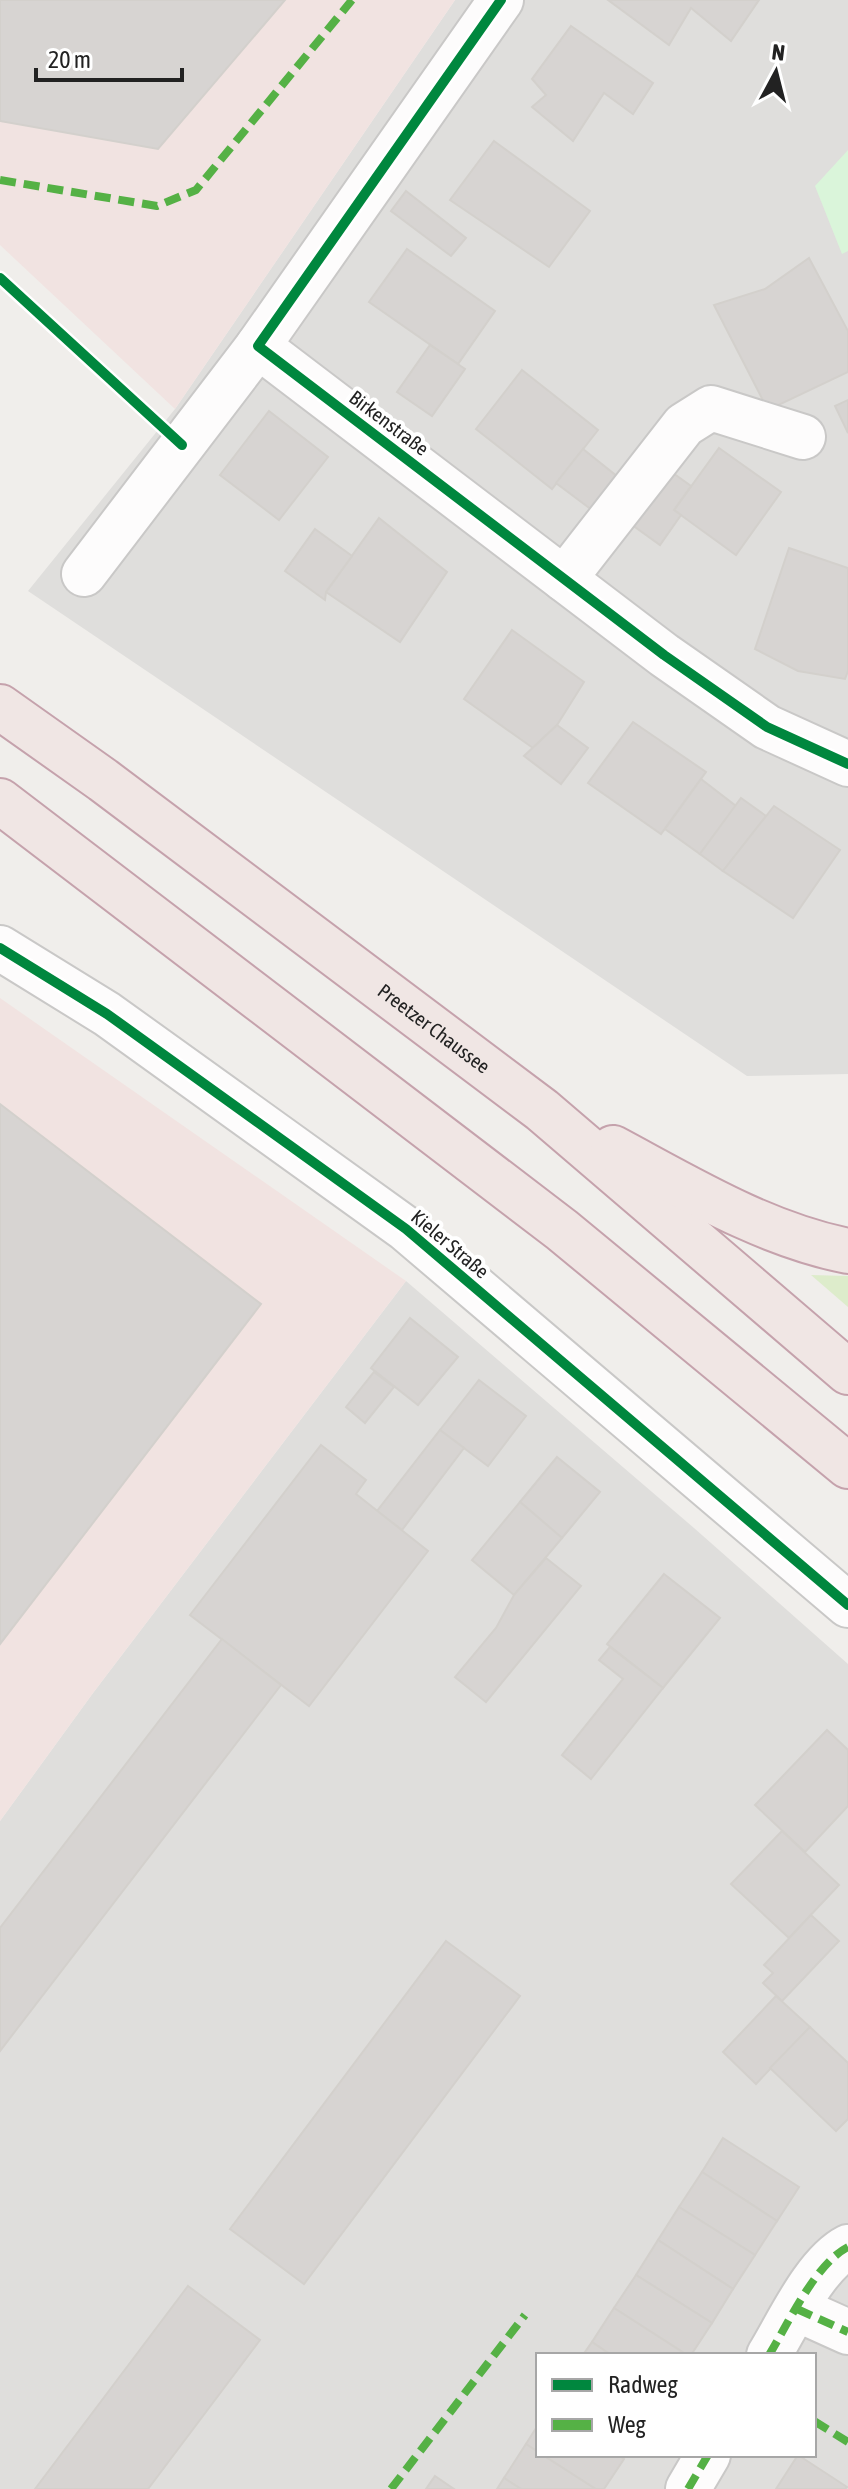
<svg xmlns="http://www.w3.org/2000/svg" width="848" height="2489" font-family="'Asap Condensed',sans-serif">
  <style>
    .residential { fill: #dfdedc; fill-rule: evenodd }
    .commercial { fill: #f1e3e1 }
    .grass { fill: #ddeccb }
    .park { fill: #daf5da }
    .building { fill: #d7d4d2; stroke: #d3d0cc; stroke-width: 2 }
    .lines { fill: none; stroke-linecap: round; stroke-linejoin: round }
    .minor-casing { stroke: #c9c8c7; stroke-width: 48 }
    .trunk-casing { stroke: #c5a2ac; stroke-width: 48 }
    .minor { stroke: #fdfcfc; stroke-width: 44 }
    .trunk { stroke: #f0e6e4; stroke-width: 44 }
    .quiet { stroke: #55b145; stroke-width: 8; stroke-dasharray: 16 8; stroke-linecap: butt }
    .cycleway-casing { stroke: #fff; stroke-width: 15 }
    .cycleway { stroke: #00873e; stroke-width: 10 }
    .labels { text-anchor: middle; stroke-width: 8; stroke-linejoin: round; paint-order: stroke }
    .street-label { font-size: 20px; fill: #222; stroke: #fff }
  </style>
  <rect width="100%" height="100%" fill="#f0eeeb"/>
  <g class="residential">
    <path d="M455 0H848V1074L747 1076 28 591 175 409Z"/>
    <path d="M406 1281 694 1528 848 1664V2489H0V1821L93 1693ZM538 2355H814V2455H538Z"/>
  </g>
  <g class="commercial">
    <path d="M0 0H455L175 409 0 245Z"/>
    <path d="M0 998 406 1281 93 1693 0 1821Z"/>
  </g>
  <path class="grass" d="M811 1275 848 1276V1307Z"/>
  <path class="park" d="M848 150V251L842 254 815 186Z"/>
  <g class="building">
    <path d="M0 0H285L158 149 0 121Z"/>
    <path d="M608 0H759L731 41 691 8 669 45Z"/>
    <path d="M571 26 653 83 633 114 604 93 573 141 532 107 546 95 532 79Z"/>
    <path d="M494 141 590 211 549 267 450 200Z"/>
    <path d="M406 191 466 238 451 256 391 211Z"/>
    <path d="M407 249 495 311 458 364 369 302Z"/>
    <path d="M809 258 848 331V372L768 410 714 305 765 289Z"/>
    <path d="M430 345 465 369 432 416 397 392Z"/>
    <path d="M522 370 598 430 552 489 476 429Z"/>
    <path d="M848 400V433L835 406Z"/>
    <path d="M269 411 328 457 279 520 220 475Z"/>
    <path d="M719 448 781 492 736 555 674 510Z"/>
    <path d="M583 449 618 477 592 510 556 483Z"/>
    <path d="M666 468 691 486 674 510 681 515 660 545 628 522Z"/>
    <path d="M379 518 447 572 400 642 326 592Z"/>
    <path d="M315 529 352 556 326 592 325 600 285 571Z"/>
    <path d="M789 548 848 568V671L845 679 798 671 755 649Z"/>
    <path d="M512 630 584 682 557 725 533 748 464 699Z"/>
    <path d="M633 722 706 772 661 834 588 783Z"/>
    <path d="M557 725 588 748 561 784 524 756Z"/>
    <path d="M701 779 736 806 700 854 665 829Z"/>
    <path d="M741 798 766 816 723 871 700 854Z"/>
    <path d="M774 806 840 850 793 918 723 871Z"/>
    <path d="M0 1104 261 1304 0 1644Z"/>
    <path d="M410 1318 458 1357 418 1405 371 1368Z"/>
    <path d="M374 1372 394 1387 365 1423 346 1407Z"/>
    <path d="M479 1380 526 1416 488 1466 440 1430Z"/>
    <path d="M440 1430 464 1448 402 1530 377 1511Z"/>
    <path d="M321 1445 366 1480 356 1494 428 1551 309 1706 190 1615Z"/>
    <path d="M557 1457 600 1492 562 1538 520 1502Z"/>
    <path d="M520 1502 562 1538 514 1595 472 1560Z"/>
    <path d="M546 1558 581 1586 486 1702 455 1677 496 1628 514 1595Z"/>
    <path d="M664 1574 720 1618 663 1688 607 1644Z"/>
    <path d="M222 1639 281 1685 0 2051V1928Z"/>
    <path d="M610 1647 663 1688 591 1779 562 1755 623 1679 599 1660Z"/>
    <path d="M827 1730 848 1750V1806L805 1852 755 1805Z"/>
    <path d="M782 1831 839 1885 789 1938 731 1884Z"/>
    <path d="M811 1915 839 1941 782 2001 763 1983 773 1973 764 1965Z"/>
    <path d="M446 1941 520 1996 304 2284 230 2229Z"/>
    <path d="M776 1996 810 2027 756 2084 723 2052Z"/>
    <path d="M810 2027 848 2063V2119L836 2131 770 2068Z"/>
    <path d="M723 2138 799 2187 777 2221 702 2172Z"/>
    <path d="M702 2172 777 2221 755 2255 679 2207Z"/>
    <path d="M679 2207 755 2255 733 2289 658 2240Z"/>
    <path d="M658 2240 733 2289 712 2323 636 2275Z"/>
    <path d="M636 2275 712 2323 691 2355H687L614 2308Z"/>
    <path d="M188 2286 260 2340 148 2489H35Z"/>
    <path d="M614 2308 687 2355H611L592 2342Z"/>
    <path d="M592 2342 611 2355H583Z"/>
    <path d="M538 2425V2452L526 2444Z"/>
    <path d="M526 2444 538 2452V2455H543L596 2489H521L504 2478Z"/>
    <path d="M543 2455H618L624 2459 604 2489H596Z"/>
    <path d="M798 2455 847 2487 845 2489H776Z"/>
    <path d="M435 2476 454 2489H426Z"/>
    <path d="M504 2478 521 2489H497Z"/>
  </g>
  <g class="lines">
    <defs>
      <g id="minor">
        <path d="M501 0 258 346 664 655 767 727 848 764"/>
        <path d="M84 574 258 346"/>
        <path d="M564 579 684 425 711 408 803 437"/>
        <path d="M0 948 107 1014 406 1229 848 1605"/>
        <path d="M797 2309 848 2332"/>
        <path d="M769 2355C788 2324 815 2264 848 2247"/>
        <path d="M688 2489 708 2455"/>
      </g>
      <g id="trunk">
        <path id="s1" d="M0 707 103 780 542 1110 848 1372"/>
        <path d="M0 801 562 1230 848 1466"/>
        <path d="M613 1148C688 1188 763 1234 848 1251"/>
      </g>
    </defs>
    <use href="#minor" class="minor-casing"/>
    <use href="#trunk" class="trunk-casing"/>
    <use href="#minor" class="minor"/>
    <use href="#trunk" class="trunk"/>
    <g class="quiet">
      <path d="M0 180 157 206 196 190 352 0"/>
      <path d="M797 2309 848 2332"/>
      <path d="M769 2355C788 2324 815 2264 848 2247"/>
      <path d="M814 2421 848 2442"/>
      <path d="M391 2489 525 2315"/>
      <path d="M688 2489 708 2455"/>
    </g>
    <defs>
      <g id="cycleway">
        <path d="M501 0 258 346 664 655 767 727 848 764"/>
        <path d="M0 278 182 445"/>
        <path d="M0 948 107 1014 406 1229 848 1605"/>
      </g>
    </defs>
    <use href="#cycleway" class="cycleway-casing"/>
    <use href="#cycleway" class="cycleway"/>
  </g>
  <g class="labels">
    <g class="street-label">
      <text transform="translate(389 423) rotate(37)" y="7">Birkenstraße</text>
      <text dy="7" stroke="none"><textPath href="#s1" startOffset="540">Preetzer Chaussee</textPath></text>
      <text transform="translate(450 1244) rotate(40)" y="7">Kieler Straße</text>
    </g>
  </g>
  <rect x="536" y="2353" width="280" height="104" fill="#ffffff" stroke="#a7a7a7" stroke-width="2"/>
  <rect x="552" y="2379" width="40" height="12" fill="#00873e" stroke="#a7a7a7" stroke-width="2"/>
  <text x="608" y="2393" font-size="24" fill="#222222">Radweg</text>
  <rect x="552" y="2419" width="40" height="12" fill="#55b145" stroke="#a7a7a7" stroke-width="2"/>
  <text x="608" y="2433" font-size="24" fill="#222222">Weg</text>
  <g transform="translate(776 72) rotate(7)" stroke="#ffffff" stroke-width="6" paint-order="stroke">
  <path d="M0-6L14 30L0 20L-14 30Z" fill="#222222"/>
  <text y="-12" font-size="22" font-weight="bold" text-anchor="middle" fill="#222222">N</text>
  </g>
  <path d="M36 68v12h146v-12" fill="none" stroke="#222222" stroke-width="4"/>
  <text x="48" y="68" font-size="24" fill="#222222" stroke="#ffffff" stroke-width="6" paint-order="stroke">20 m</text>
</svg>
